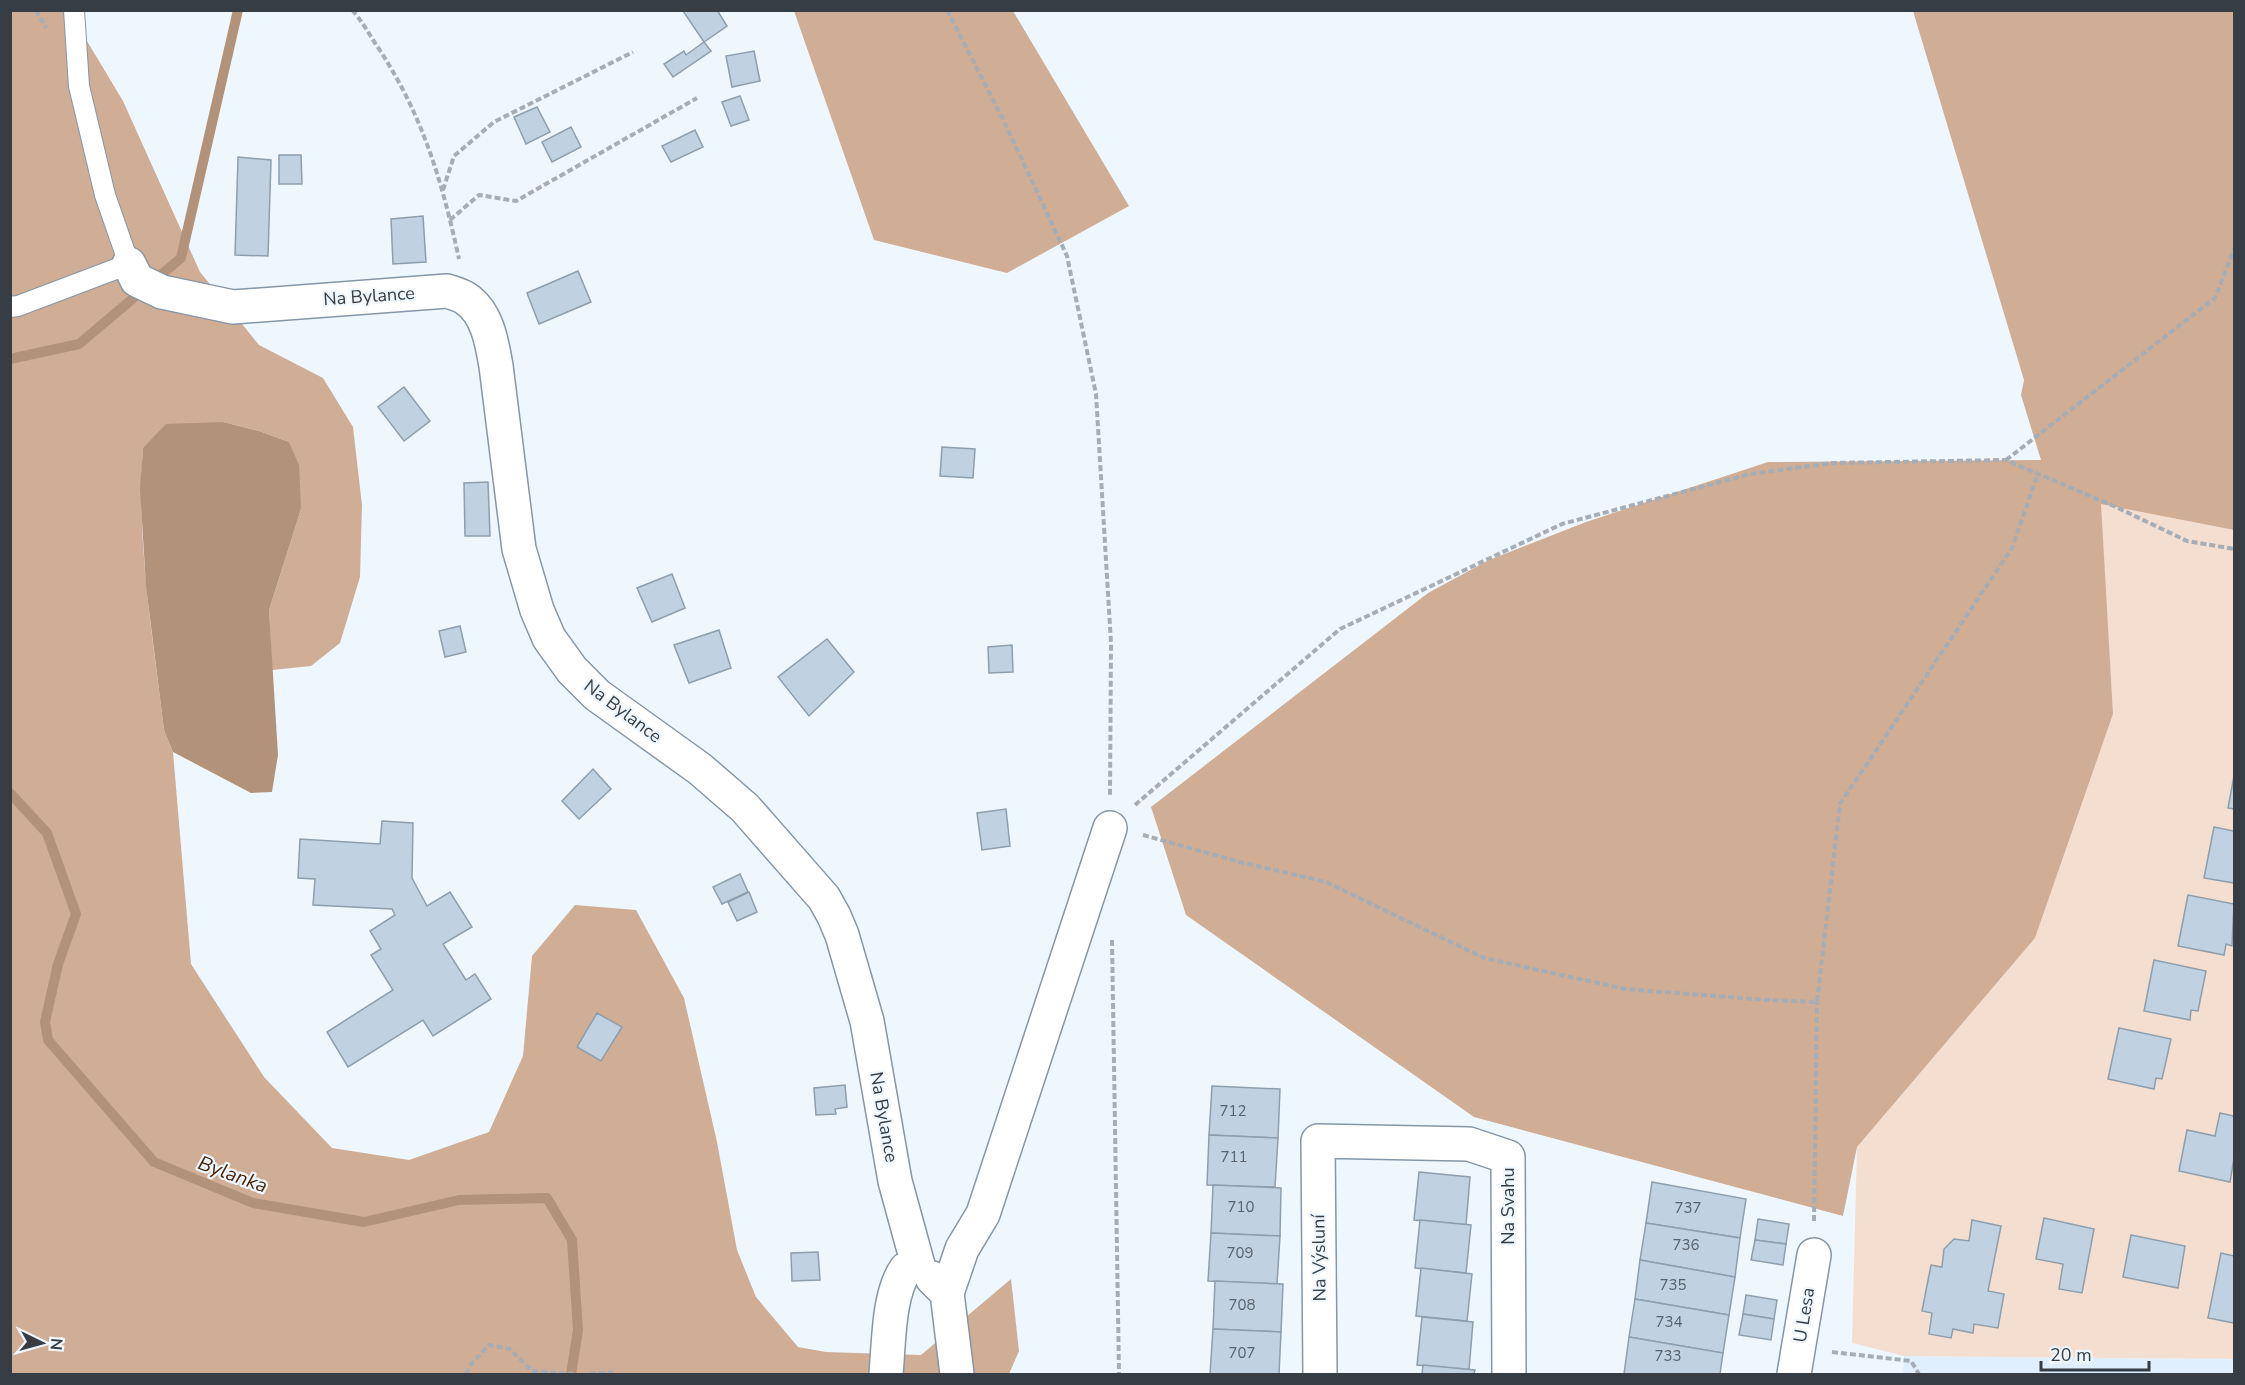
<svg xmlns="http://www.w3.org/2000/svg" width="2245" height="1385" font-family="'Nunito Sans',sans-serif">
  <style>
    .built { fill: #e0effd }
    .green { fill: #f4decf }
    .forest { fill: #d0ad95 }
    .water { fill: #b3927a }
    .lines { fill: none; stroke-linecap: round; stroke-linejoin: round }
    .stream { stroke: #b3927a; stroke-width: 10 }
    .building { fill: #c0d2e2; stroke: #8d9ead; stroke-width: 1.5 }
    .lane-casing { stroke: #8596a6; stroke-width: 22 }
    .street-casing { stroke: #8596a6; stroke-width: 36 }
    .path { stroke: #a6adb4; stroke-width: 4; stroke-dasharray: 6 3; stroke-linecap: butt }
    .lane { stroke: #fff; stroke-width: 20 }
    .street { stroke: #fff; stroke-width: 33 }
    .labels { text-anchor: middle; stroke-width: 4.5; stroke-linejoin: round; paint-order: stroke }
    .number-label { font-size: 15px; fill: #58626c }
    .street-label { font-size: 18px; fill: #363d44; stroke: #eff7fe }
    .water-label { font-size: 20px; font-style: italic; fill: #4a2709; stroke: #eff7fe }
  </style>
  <rect width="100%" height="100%" fill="#eff7fe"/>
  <path class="built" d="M1904 1356 2234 1359V1374H1903Z"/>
  <path class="green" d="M2100 503 2234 530V1359L1904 1356 1852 1343 1857 1147 2035 938 2113 714Z"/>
  <g class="forest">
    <path d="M10 11H69L123 101 200 272 259 345 323 378 353 427 362 505 360 577 340 643 311 666 272 670 269 610 301 509 289 442 259 431 223 422 143 448C136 542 153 637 164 730L173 752 191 964 264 1077 332 1148 409 1160 489 1132 523 1056 532 956 575 905 636 910 684 998 717 1142 737 1250 756 1297 798 1347 826 1352 921 1355 1011 1279 1019 1351 1009 1374H11Z"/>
    <path d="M794 11H1013L1129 206 1007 273 874 240Z"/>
    <path d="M1913 11H2234V530L2101 504 2113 714 2035 938 1857 1147 1843 1216 1474 1117 1186 915 1151 807 1428 593 1489 560 1586 522 1768 462 2041 460 2021 395 2024 380Z"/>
  </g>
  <path class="water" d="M223 422 259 431 289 442 299 465 301 509 269 610 278 755 272 792 251 793 173 752 164 730 146 586 140 489 143 448 166 424Z"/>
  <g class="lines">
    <g class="stream">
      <path d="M10 359 79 344 181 258 238 10"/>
      <path d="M10 793 47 833 76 914 58 964 45 1022 48 1040 154 1162 253 1203 364 1222 459 1200 547 1198 572 1240 578 1330 571 1374"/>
    </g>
  </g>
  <g class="building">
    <path d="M717 10 727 26 704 42 683 11Z"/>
    <path d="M704 42 711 51 673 77 664 64 684 51 686 55Z"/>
    <path d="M754 51 760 81 732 87 726 56Z"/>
    <path d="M740 96 749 120 731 126 722 102Z"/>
    <path d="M537 107 550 132 526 144 514 117Z"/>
    <path d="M571 127 581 147 552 162 542 142Z"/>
    <path d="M695 130 703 147 671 162 662 146Z"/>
    <path d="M279 155H301L302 184H279Z"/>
    <path d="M238 157 271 160 268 256 235 255Z"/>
    <path d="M423 216 426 262 393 264 391 219Z"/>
    <path d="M578 271 591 302 539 324 527 293Z"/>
    <path d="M404 387 430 421 404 441 378 407Z"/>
    <path d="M942 447 975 449 973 478 940 476Z"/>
    <path d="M488 482 490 536H465L464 483Z"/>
    <path d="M672 574 685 608 652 622 637 588Z"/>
    <path d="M460 626 466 652 445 657 439 631Z"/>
    <path d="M719 630 731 668 689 683 674 645Z"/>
    <path d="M827 639 854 672 809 716 778 677Z"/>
    <path d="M1012 645 1013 672 989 673 988 647Z"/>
    <path d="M593 769 611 789 579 819 562 801Z"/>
    <path d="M2234 776V809L2228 808Z"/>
    <path d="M1006 809 1010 846 982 850 977 813Z"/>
    <path d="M382 821 413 823 412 878 427 906 450 892 472 927 443 944 466 980 475 974 491 999 433 1036 423 1020 348 1067 327 1032 393 990 371 955 381 949 370 931 395 915 392 909 313 905 315 879 298 878 300 839 380 844Z"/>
    <path d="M2214 827 2234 831V883L2204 878Z"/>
    <path d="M740 874 748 892 722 904 713 887Z"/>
    <path d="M749 892 757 912 737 921 728 902Z"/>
    <path d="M2188 895 2234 904 2232 946 2226 944 2224 955 2178 946Z"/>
    <path d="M2154 960 2206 971 2198 1011 2191 1010 2190 1020 2144 1011Z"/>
    <path d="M597 1013 622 1027 601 1061 577 1047Z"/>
    <path d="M2119 1028 2171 1039 2162 1079 2156 1078 2154 1089 2108 1079Z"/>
    <path d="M845 1085 847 1107 835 1109 836 1114 816 1115 814 1088Z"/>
    <path d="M1212 1086 1280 1089 1278 1138 1209 1135Z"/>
    <path d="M2220 1113 2234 1116V1158L2230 1182 2179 1171 2187 1130 2215 1136Z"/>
    <path d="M1209 1135 1278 1138 1275 1187 1207 1185Z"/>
    <path d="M1419 1172 1470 1177 1466 1225 1414 1220Z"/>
    <path d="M1652 1182 1746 1199 1740 1238 1646 1223Z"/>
    <path d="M1213 1185 1281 1188 1280 1236 1211 1233Z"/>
    <path d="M2044 1218 2094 1229 2082 1293 2059 1289 2063 1264 2036 1259Z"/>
    <path d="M1758 1219 1789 1224 1786 1244 1755 1240Z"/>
    <path d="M1420 1220 1471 1225 1466 1273 1415 1268Z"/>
    <path d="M1972 1220 2001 1226 1988 1291 2004 1294 1998 1328 1974 1324 1973 1333 1953 1329 1951 1338 1929 1334 1932 1313 1922 1311 1931 1265 1942 1267 1944 1249 1954 1239 1969 1241Z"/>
    <path d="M1646 1223 1740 1238 1735 1277 1640 1260Z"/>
    <path d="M1211 1233 1280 1236 1277 1284 1208 1281Z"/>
    <path d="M2131 1235 2185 1246 2178 1288 2123 1277Z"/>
    <path d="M1755 1240 1786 1244 1783 1265 1751 1260Z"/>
    <path d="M818 1252 820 1280 792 1281 791 1253Z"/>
    <path d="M2221 1253 2234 1256V1323L2208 1318Z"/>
    <path d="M1640 1260 1735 1277 1729 1315 1635 1299Z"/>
    <path d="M1421 1268 1472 1274 1467 1321 1416 1316Z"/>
    <path d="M1215 1281 1283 1284 1281 1332 1213 1329Z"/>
    <path d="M1746 1295 1777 1300 1774 1319 1743 1314Z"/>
    <path d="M1635 1299 1729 1315 1723 1353 1629 1337Z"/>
    <path d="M1743 1314 1774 1319 1771 1340 1739 1335Z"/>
    <path d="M1422 1317 1473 1322 1469 1370 1417 1365Z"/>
    <path d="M1213 1329 1281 1332 1279 1374H1210Z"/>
    <path d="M1629 1337 1723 1353 1720 1374H1624Z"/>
    <path d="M1423 1365 1475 1370 1474 1374H1422Z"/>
  </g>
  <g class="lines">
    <defs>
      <path id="lane" d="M10 307 18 306 129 264 105 195 79 86 74 10"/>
      <g id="street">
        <path d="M129 264 137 280 162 292 233 307 447 291C453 293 460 295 465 298 487 312 492 342 496 366L519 549 537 610 549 638 572 670 597 695 700 769 745 808 824 898 834 916 842 935 867 1021 895 1181 918 1265"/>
        <path d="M932 1278 947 1293 957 1374"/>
        <path d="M947 1293 962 1249 983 1214 1110 828"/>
        <path d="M886 1374C889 1343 888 1294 906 1269L918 1265"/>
        <path d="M1320 1374 1318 1141 1469 1144 1508 1157 1509 1374"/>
        <path d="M1794 1374 1814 1255"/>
      </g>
    </defs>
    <use href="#lane" class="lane-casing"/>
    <use href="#street" class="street-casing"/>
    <g class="path">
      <path d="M36 10 46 28"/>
      <path d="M352 10C363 22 370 36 379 49 423 116 442 181 459 259"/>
      <path d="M947 10 1003 119 1067 256 1096 394 1111 643 1110 795"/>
      <path d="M443 190 454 156 494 122 633 52"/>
      <path d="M450 220 479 195 516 201 697 98"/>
      <path d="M2006 460 2215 298 2234 249"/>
      <path d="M1135 805 1340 629 1562 524 1750 474 1832 463 2006 460 2116 507 2187 541 2234 549"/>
      <path d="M1143 835 1240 862 1326 882 1484 958 1625 989 1767 1000 1817 1002 1840 804 2012 548 2038 473"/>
      <path d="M1112 940 1119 1374"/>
      <path d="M1814 1221 1817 1002"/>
      <path d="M1832 1352 1911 1361 1919 1374"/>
      <path d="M466 1374 472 1363 489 1345 510 1349 532 1371 577 1374"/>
      <path d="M590 1374 613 1372"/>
    </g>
    <use href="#lane" class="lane"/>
    <use href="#street" class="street"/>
  </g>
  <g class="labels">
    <g class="number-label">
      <text x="1233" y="1116">712</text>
      <text x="1234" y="1162">711</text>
      <text x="1241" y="1212">710</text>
      <text x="1688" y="1213">737</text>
      <text x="1686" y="1250">736</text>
      <text x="1240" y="1258">709</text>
      <text x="1673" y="1290">735</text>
      <text x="1242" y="1310">708</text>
      <text x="1669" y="1327">734</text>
      <text x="1242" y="1358">707</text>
      <text x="1668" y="1361">733</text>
    </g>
    <g class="street-label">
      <text transform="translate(369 296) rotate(-4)" y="6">Na Bylance</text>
      <text transform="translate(623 711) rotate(37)" y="6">Na Bylance</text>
      <text transform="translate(884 1117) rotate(80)" y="6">Na Bylance</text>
      <text transform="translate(1508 1206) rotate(-90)" y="6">Na Svahu</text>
      <text transform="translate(1319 1258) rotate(-91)" y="6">Na Výsluní</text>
      <text transform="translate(1804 1315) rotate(-81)" y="6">U Lesa</text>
    </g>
    <g class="water-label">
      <text transform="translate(233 1174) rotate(20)" y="7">Bylanka</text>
    </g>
  </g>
  <rect width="2245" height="1385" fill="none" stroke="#363d44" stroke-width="24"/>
  <g transform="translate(42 1343) rotate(95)" stroke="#eff7fe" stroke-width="4.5" paint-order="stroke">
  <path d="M0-4.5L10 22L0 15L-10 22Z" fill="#363d44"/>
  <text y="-9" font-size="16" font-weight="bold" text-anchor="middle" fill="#363d44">N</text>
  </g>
  <path d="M2041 1361v9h108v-9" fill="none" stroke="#363d44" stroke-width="3"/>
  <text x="2050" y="1361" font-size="18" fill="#363d44" stroke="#eff7fe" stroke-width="4.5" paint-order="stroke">20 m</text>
</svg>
